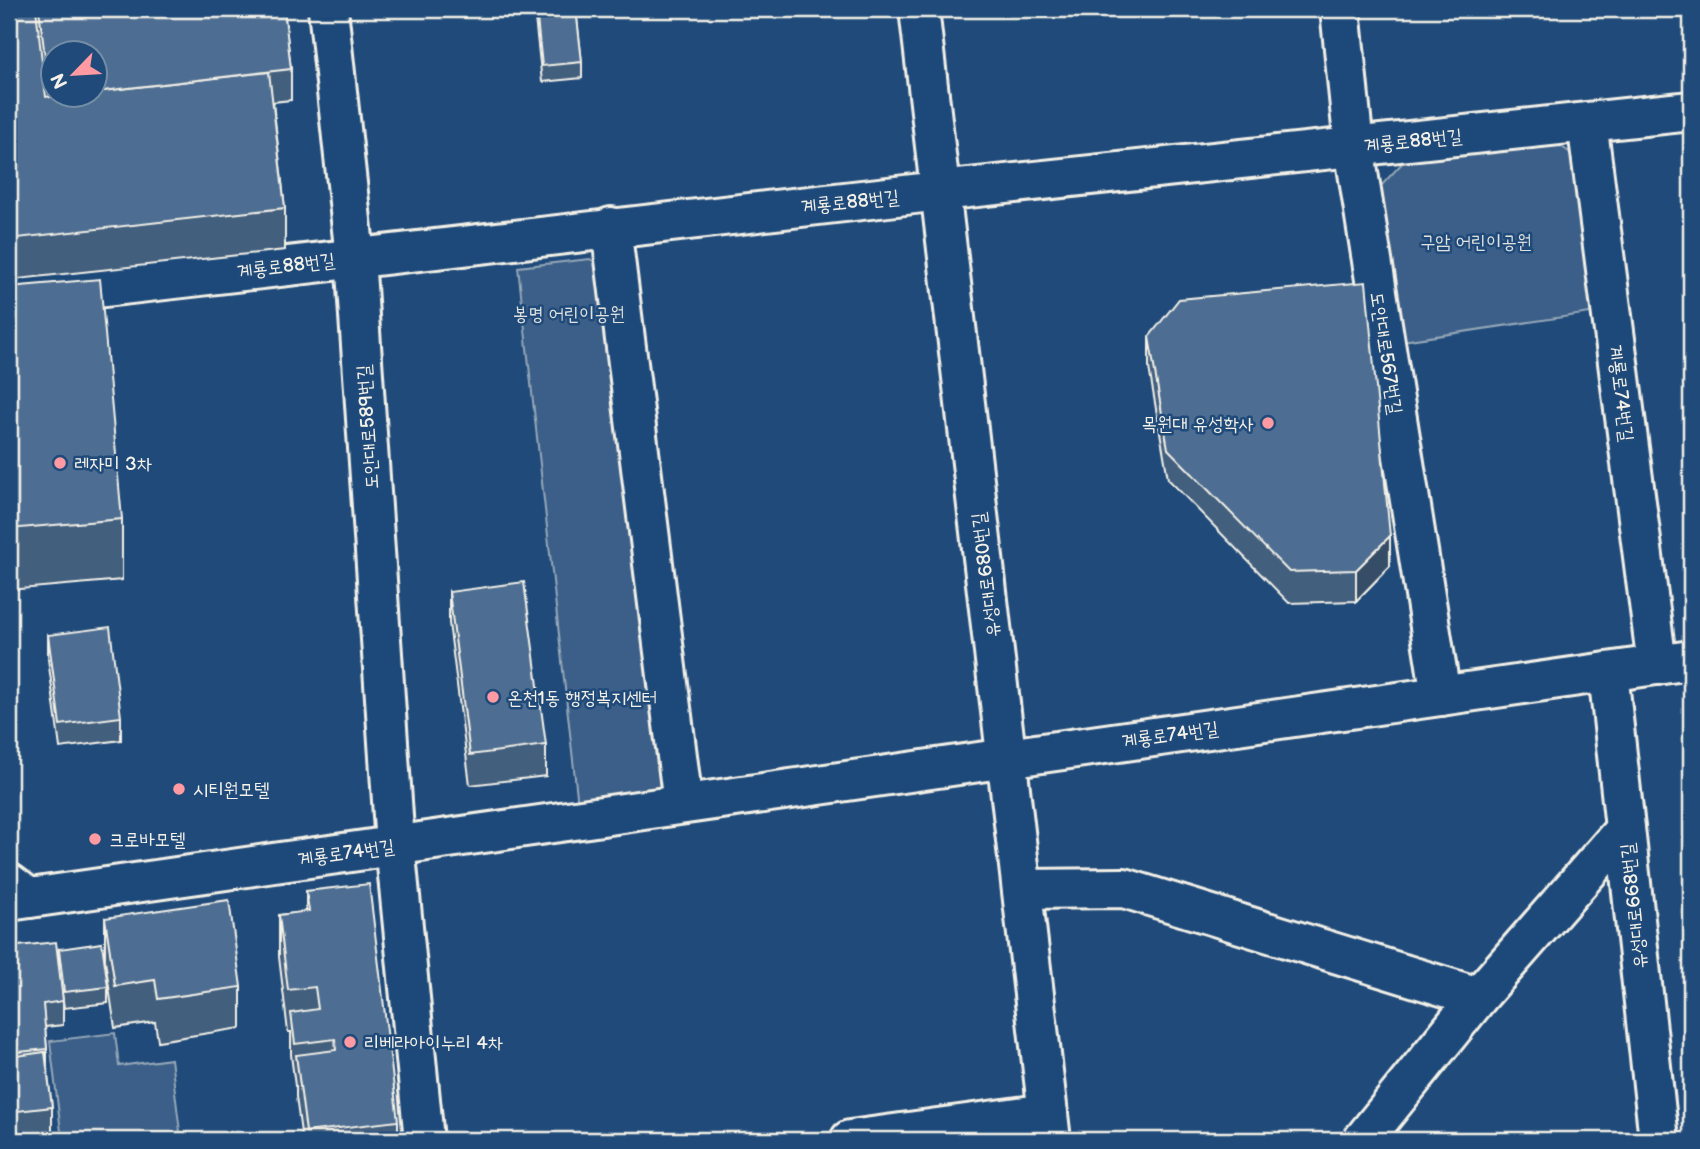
<svg xmlns="http://www.w3.org/2000/svg" width="1700" height="1149" font-family="'Balsamiq Sans','Poor Story',sans-serif">
  <style>
    .green { fill: #3a5f88; stroke: #97a8b8; stroke-width: 2 }
    .lines { fill: none; stroke-linecap: round; stroke-linejoin: round }
    .minor-casing { stroke: #f4f1e8; stroke-width: 44 }
    .major-casing { stroke: #f4f1e8; stroke-width: 44 }
    .minor { stroke: #1f4a7a; stroke-width: 38 }
    .major { stroke: #1f4a7a; stroke-width: 38 }
    .wall { fill: #425f7e; stroke: #f4f1e8; stroke-width: 2 }
    .shaded-wall { fill: #364d66; stroke: #f4f1e8; stroke-width: 2 }
    .building { fill: #4d6e92; stroke: #f4f1e8; stroke-width: 2 }
    .poi-dot { fill: #ff9aa2; stroke: #1f4a7a; stroke-width: 2.5 }
    .labels { text-anchor: middle; stroke-width: 5; stroke-linejoin: round; paint-order: stroke }
    .street-label { font-size: 19px; fill: #f4f1e8; stroke: #1f4a7a }
    .park-label { font-size: 19px; fill: #e1e2de; stroke: #1f4a7a }
    .poi-label { font-size: 19px; fill: #f4f1e8; stroke: #1f4a7a; text-anchor: start }
  </style>
  <rect width="100%" height="100%" fill="#1f4a7a"/>
  <filter id="ink" filterUnits="userSpaceOnUse"><feTurbulence type="fractalNoise" baseFrequency=".0143" numOctaves="2"/><feDisplacementMap in="SourceGraphic" scale="14" xChannelSelector="R" yChannelSelector="G"/><feConvolveMatrix kernelMatrix="1 2 1 2 8 2 1 2 1" color-interpolation-filters="sRGB"/></filter>
  <g filter="url(#ink)">
    <g class="green">
      <path d="M1557 144 1574 155 1597 312 1402 341 1379 188 1406 159Z"/>
      <path d="M590 259 611 273 670 795 578 805 518 267Z"/>
      <path d="M115 1033 119 1066 171 1059 181 1140H62L50 1041Z"/>
    </g>
    <g class="lines">
      <defs>
        <g id="minor">
          <path d="M328 9 355 257 395 845 424 1140"/>
          <path d="M919 9 1051 1140"/>
          <path d="M1340 9 1354 147 1441 696"/>
          <path d="M1587 122 1657 665"/>
          <path d="M611 227 683 804"/>
          <path d="M9 298 940 191 1691 111"/>
          <path d="M1608 672 1659 1140"/>
          <path d="M1022 889 1124 888 1478 997"/>
          <path d="M9 901 1691 660"/>
          <path d="M850 1140 1048 1113"/>
          <path d="M1363 1140 1478 997 1625 829"/>
        </g>
        <path id="major" d="M9 883 29 898"/>
      </defs>
      <use href="#minor" class="minor-casing"/>
      <use href="#major" class="major-casing"/>
      <use href="#minor" class="minor"/>
      <use href="#major" class="major"/>
    </g>
    <g class="wall">
      <path d="M9 9H284L291 69V100L273 102 285 208V250L9 280Z"/>
      <path d="M534 9H576L582 62V78L542 82Z"/>
      <path d="M9 287 122 519V580L9 590Z"/>
      <path d="M1149 337 1390 566 1356 601 1289 603 1168 479 1149 368Z"/>
      <path d="M449 592 546 745V776L470 785 449 623Z"/>
      <path d="M48 635 121 717V740L60 748 48 659Z"/>
      <path d="M306 891 398 1121V1140H302L296 1097V1086H295L291 1055V1032H288L279 957V915L306 912Z"/>
      <path d="M105 918 241 987V1028L158 1041 155 1022 115 1028 105 960Z"/>
      <path d="M9 947 59 964V949L108 987V1003L64 1008 59 972 63 1001V1025L45 1027 47 1049V1070L52 1107V1131L9 1136Z"/>
    </g>
    <path class="shaded-wall" d="M1390 536V566L1356 601V570Z"/>
    <g class="building">
      <path d="M9 9H36L46 97 69 94H94V92L269 72 285 208 9 239Z"/>
      <path d="M39 9H284L291 69 94 92V52H52V94H69L50 97Z"/>
      <path d="M536 9H576L582 62 542 66Z"/>
      <path d="M100 279 122 519 9 529V287Z"/>
      <path d="M1366 282 1390 536 1356 570 1289 572 1168 449 1149 337 1179 299Z"/>
      <path d="M524 582 546 745 470 755 449 592Z"/>
      <path d="M110 627 121 717 60 725 48 635Z"/>
      <path d="M369 884 398 1121 306 1132 296 1055 336 1050 335 1039 295 1044 291 1013 318 1009 315 987 288 990 279 915 309 911 306 891Z"/>
      <path d="M229 900 241 987 158 999 155 980 115 986 105 918Z"/>
      <path d="M56 942 63 1001 43 1004 47 1049 9 1053V947Z"/>
      <path d="M102 943 108 987 64 992 59 949Z"/>
      <path d="M45 1052 52 1107 9 1112V1057Z"/>
    </g>
  </g>
  <g class="poi-dot">
    <circle cx="1268" cy="423" r="7"/>
    <circle cx="60" cy="463" r="7"/>
    <circle cx="493" cy="697" r="7"/>
    <circle cx="179" cy="789" r="7"/>
    <circle cx="95" cy="839" r="7"/>
    <circle cx="350" cy="1042" r="7"/>
  </g>
  <g class="labels">
    <g class="street-label">
      <text transform="translate(1413 140) rotate(-6)" y="7">계룡로88번길</text>
      <text transform="translate(850 201) rotate(-6)" y="7">계룡로88번길</text>
      <text transform="translate(286 265) rotate(-7)" y="7">계룡로88번길</text>
      <text transform="translate(1387 353) rotate(81)" y="7">도안대로567번길</text>
      <text transform="translate(1622 393) rotate(83)" y="7">계룡로74번길</text>
      <text transform="translate(367 427) rotate(-94)" y="7">도안대로589번길</text>
      <text transform="translate(985 575) rotate(-97)" y="7">유성대로680번길</text>
      <text transform="translate(1170 734) rotate(-8)" y="7">계룡로74번길</text>
      <text transform="translate(346 852) rotate(-8)" y="7">계룡로74번길</text>
      <text transform="translate(1633 906) rotate(-96)" y="7">유성대로668번길</text>
    </g>
    <g class="park-label">
      <text x="1476" y="248">구암 어린이공원</text>
      <text x="569" y="320">봉명 어린이공원</text>
    </g>
    <g class="poi-label">
      <text x="1254" y="430" text-anchor="end">목원대 유성학사</text>
      <text x="74" y="470">레자미 3차</text>
      <text x="507" y="704">온천1동 행정복지센터</text>
      <text x="193" y="796">시티원모텔</text>
      <text x="109" y="846">크로바모텔</text>
      <text x="364" y="1049">리베라아이누리 4차</text>
    </g>
  </g>
  <rect width="1700" height="1149" fill="none" stroke="#1f4a7a" stroke-width="35"/>
  <rect x="18" y="18" width="1665" height="1114" fill="none" stroke="#f4f1e8" stroke-width="2.5" filter="url(#ink)"/>
  <g transform="translate(74 74) rotate(245)"><circle r="33" fill="#1f4a7a" stroke="#748da6" stroke-width="2"/>
  <path d="M0-5L12 26L0 18L-12 26Z" fill="#ff9aa2"/>
  <text y="-10" font-size="19" font-weight="bold" text-anchor="middle" fill="#f4f1e8">N</text>
  </g>
</svg>
